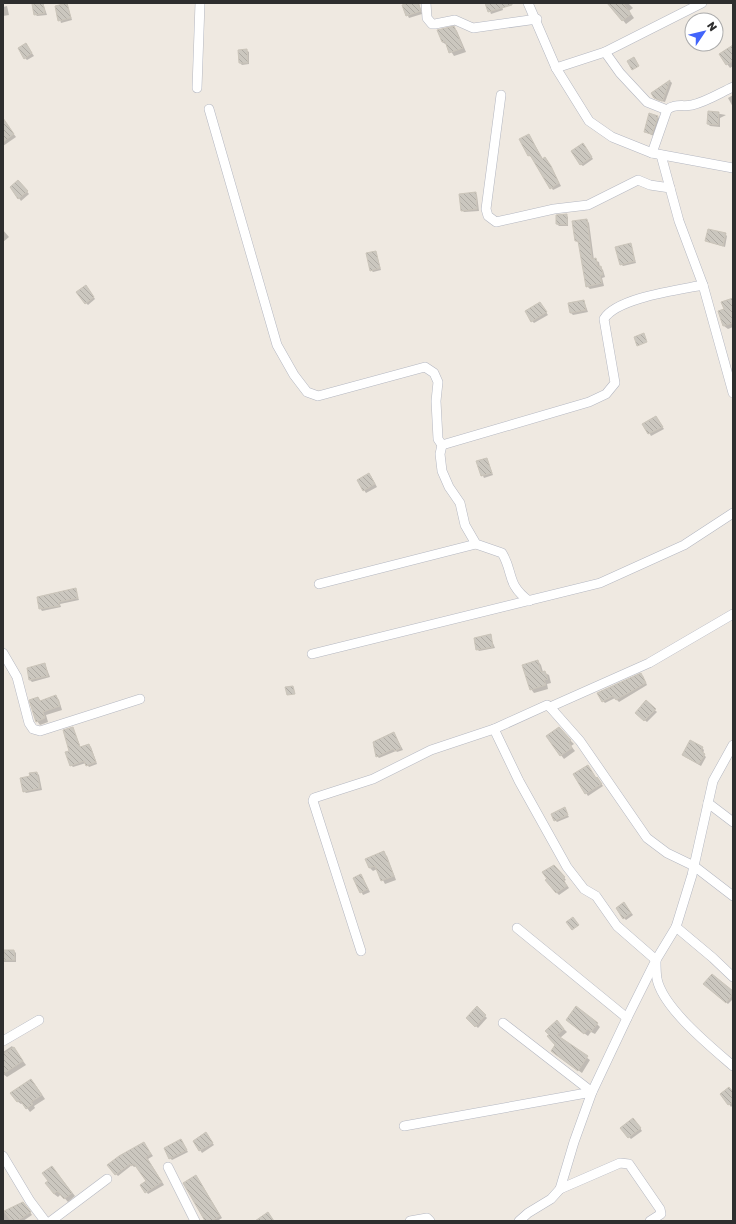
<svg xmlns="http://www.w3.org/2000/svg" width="736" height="1224" font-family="'Golos Text',sans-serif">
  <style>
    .shadow { fill: #0003 }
    .building { fill: url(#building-back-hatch); stroke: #cbc5ba }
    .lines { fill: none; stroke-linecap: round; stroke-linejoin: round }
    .minor-casing { stroke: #b4b7c1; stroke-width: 10 }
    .minor { stroke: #fff; stroke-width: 9 }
  </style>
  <defs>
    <pattern id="building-back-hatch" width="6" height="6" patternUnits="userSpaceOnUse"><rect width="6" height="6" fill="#cbc7bf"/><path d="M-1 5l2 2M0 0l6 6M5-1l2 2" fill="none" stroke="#afaba4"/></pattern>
  </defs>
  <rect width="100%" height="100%" fill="#efe9e1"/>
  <g class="shadow">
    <path d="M43 3 47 15 37 16 35 14Z"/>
    <path d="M412 3H419L422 14 409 18 403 6Z"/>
    <path d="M487 3H501L503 10 491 14Z"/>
    <path d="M609 3H628L633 8 629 11 634 18 626 24Z"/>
    <path d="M67 4 72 20 61 23 56 6Z"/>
    <path d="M7 6 9 15 3 16V7Z"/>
    <path d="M454 27 457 31 466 52 454 56 447 45 442 42Z"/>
    <path d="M27 46 34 56 27 60 25 58Z"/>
    <path d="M733 46V66L730 68 720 54Z"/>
    <path d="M246 50 249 52V64L242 65 240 63Z"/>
    <path d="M670 81 672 83 665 102 657 100 652 93Z"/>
    <path d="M733 95V107L728 98Z"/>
    <path d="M709 112 726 115 720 118V127L710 126 708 124Z"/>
    <path d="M658 117 660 119 654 136 647 133 645 131Z"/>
    <path d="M3 124 7 125 16 137 3 146Z"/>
    <path d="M529 135 543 159 547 160 561 186 553 190 532 157 529 156 520 140Z"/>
    <path d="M585 146 593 159 583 166 580 164Z"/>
    <path d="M18 181 29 194 21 201 11 187Z"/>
    <path d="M475 193 477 195 479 211 464 212 462 210Z"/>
    <path d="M566 215 568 217V226H559L557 224Z"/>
    <path d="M587 220 589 223 594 260 599 262 600 267 603 270 605 277 602 278 604 286 590 289 587 286 579 243 576 241Z"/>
    <path d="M3 230 9 237 3 242Z"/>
    <path d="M725 234 727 236 725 247 706 241Z"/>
    <path d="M630 244 636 263 623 266 621 264Z"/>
    <path d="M376 252 381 270 373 272 371 270Z"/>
    <path d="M88 288 95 299 88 305 86 303Z"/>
    <path d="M733 299V327L728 329 724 326 725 309Z"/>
    <path d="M584 301 588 312 573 315 571 313Z"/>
    <path d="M540 303 548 315 534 323 532 321Z"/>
    <path d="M656 417 664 429 651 436 644 424Z"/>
    <path d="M487 459 493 475 484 478 477 462Z"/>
    <path d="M371 476 377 487 366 493 358 481Z"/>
    <path d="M75 589 79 600 60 604 61 607 42 611 40 608Z"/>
    <path d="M490 636 495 648 479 651 477 649Z"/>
    <path d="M538 661 541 665 543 672 549 675 551 683 547 684 548 689 534 693 531 689Z"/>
    <path d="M45 664 50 677 32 682 30 680Z"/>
    <path d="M643 676 647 685 619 702 615 698 605 703 603 701Z"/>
    <path d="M56 696 59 700 62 710 46 715 48 722 40 725 37 721 38 698 41 701Z"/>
    <path d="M646 702 657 712 647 722 636 713Z"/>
    <path d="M73 728 81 748 89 745 91 747 97 764 89 767 86 763 73 767 71 765 70 752Z"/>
    <path d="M559 729 574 744 571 746 575 751 564 759 547 737Z"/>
    <path d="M394 733 403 750 397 752 396 751 379 758 377 756Z"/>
    <path d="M702 748 704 750 703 754 706 757 701 766 685 757Z"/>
    <path d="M37 773 39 775 42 790 26 793 24 791 31 777Z"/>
    <path d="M597 778 603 786 588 796 586 793Z"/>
    <path d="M564 809 569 817 557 822 555 820Z"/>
    <path d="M383 853 387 856 396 880 385 884 377 869 373 871 370 868Z"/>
    <path d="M554 866 566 880 564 881 569 888 559 895 557 893Z"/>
    <path d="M361 875 370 892 363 895 354 878Z"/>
    <path d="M626 906 633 915 626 920 624 918Z"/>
    <path d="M3 950 14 951 16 953V962H3Z"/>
    <path d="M706 986 733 993V999L728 1004Z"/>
    <path d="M477 1008 487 1018 478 1028 467 1018Z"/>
    <path d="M570 1023 597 1024 600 1027 595 1034 591 1032 588 1036Z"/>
    <path d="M560 1025 567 1032 560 1038 590 1060 582 1073 555 1054 556 1045 549 1036Z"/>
    <path d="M12 1046 26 1065 7 1077 3 1074V1052Z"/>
    <path d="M34 1083 45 1099 34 1106 35 1108 30 1112 23 1103 21 1104 17 1101Z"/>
    <path d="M733 1093V1105L731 1107 729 1104Z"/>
    <path d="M635 1121 642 1131 631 1139 629 1137Z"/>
    <path d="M208 1136 214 1145 202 1153 194 1141Z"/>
    <path d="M183 1143 188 1152 172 1160 170 1158Z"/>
    <path d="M144 1144 153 1156 148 1159 164 1185 148 1194 142 1185 147 1182 137 1166 134 1167 132 1165 118 1176 116 1174Z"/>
    <path d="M52 1167 75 1196 68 1202 61 1194 58 1197 54 1194 50 1181Z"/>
    <path d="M198 1178 222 1218 217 1221H206Z"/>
    <path d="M18 1204 25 1205 32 1215 23 1221H3V1213Z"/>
  </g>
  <g class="building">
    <path d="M43 3 45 13 34 15 32 4Z"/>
    <path d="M67 3 71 18 58 21 55 6Z"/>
    <path d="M408 3H418L421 11 406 16 402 5Z"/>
    <path d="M485 3H512V5L488 12Z"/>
    <path d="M607 3H623L631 14 622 21Z"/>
    <path d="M454 26 463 48 449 53 445 41 442 42 437 30Z"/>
    <path d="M26 43 32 53 24 59 18 48Z"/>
    <path d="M733 45V61L726 65 719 54Z"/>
    <path d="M247 49 248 63H239L238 50Z"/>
    <path d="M634 57 639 66 632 70 627 61Z"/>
    <path d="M670 80 663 100 662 101 654 98 651 93Z"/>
    <path d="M708 111 719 112 718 125 707 124Z"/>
    <path d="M649 113 658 116 652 134 644 132Z"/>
    <path d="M3 118 14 134 3 142Z"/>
    <path d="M529 134 542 159 545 157 551 166 559 183 550 189 530 155 528 156 519 139Z"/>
    <path d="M583 143 592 157 580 165 571 151Z"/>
    <path d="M18 180 28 191 18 199 10 187Z"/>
    <path d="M476 192 477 209 461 211 459 194Z"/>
    <path d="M567 214V225L556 224V215Z"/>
    <path d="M587 219 592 259 596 258 598 267 601 266 603 275H600L602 283 586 287 578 241H575L572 221Z"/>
    <path d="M708 229 726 233 723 246 705 241Z"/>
    <path d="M631 243 635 261 620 265 615 247Z"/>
    <path d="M376 251 380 268 370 271 366 253Z"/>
    <path d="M86 285 94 297 85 304 76 292Z"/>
    <path d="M733 298V323L723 326 718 311 724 309 721 302Z"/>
    <path d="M584 300 586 310 570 313 568 303Z"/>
    <path d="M540 302 547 312 531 322 525 311Z"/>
    <path d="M644 333 647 342 637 346 634 337Z"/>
    <path d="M656 416 663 427 648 434 642 424Z"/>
    <path d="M487 458 492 473 481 476 476 461Z"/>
    <path d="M369 473 375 484 363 491 357 480Z"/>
    <path d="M76 588 78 598 59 602V606L39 609 37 597Z"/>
    <path d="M491 634 493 647 476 650 474 638Z"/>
    <path d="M538 660 541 672 545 671 548 679 544 680 546 685 530 690 522 665Z"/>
    <path d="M45 663 48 676 29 680 27 668Z"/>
    <path d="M641 673 646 683 616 700 613 696 602 702 597 693Z"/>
    <path d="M293 686 295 694 287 695 285 687Z"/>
    <path d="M56 695 60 706 43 712 45 718 36 722 29 700 38 697 40 701Z"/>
    <path d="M646 700 656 709 644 721 635 713Z"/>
    <path d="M73 727 80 747 89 744 96 762 86 766 84 761 70 766 65 752 69 751 63 730Z"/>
    <path d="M559 727 571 740 569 742 572 748 560 756 546 736Z"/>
    <path d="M394 732 401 748 395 751 393 749 376 757 373 742Z"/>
    <path d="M690 740 703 747 701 751 705 754 699 764 682 755Z"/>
    <path d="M588 765 596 778 597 777 602 784 585 794 573 774Z"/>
    <path d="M37 772 40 788 23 792 20 778 30 776 29 773Z"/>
    <path d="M565 807 568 815 554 821 551 814Z"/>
    <path d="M384 851 394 876 381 881 375 866 369 868 365 859Z"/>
    <path d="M554 865 565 877 563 879 567 886 556 893 545 880 547 879 542 872Z"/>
    <path d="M361 874 368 889 360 893 353 878Z"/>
    <path d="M624 902 631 913 623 919 616 908Z"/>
    <path d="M573 917 579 925 572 930 566 922Z"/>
    <path d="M4 950H14L15 960H4Z"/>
    <path d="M712 974 733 991V994L726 1003 703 984Z"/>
    <path d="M477 1006 486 1015 475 1027 466 1018Z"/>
    <path d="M576 1006 598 1023 591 1032 588 1029 584 1034 566 1020Z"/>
    <path d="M557 1020 564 1029 557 1035 588 1056 578 1071 551 1051 555 1045 547 1036 549 1035 545 1031Z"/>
    <path d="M14 1047 23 1061 3 1074V1054Z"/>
    <path d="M31 1079 42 1095 31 1102 33 1104 26 1109 20 1100 17 1102 10 1093Z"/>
    <path d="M729 1087 733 1092V1102L728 1105 720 1094Z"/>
    <path d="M633 1118 641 1128 628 1138 620 1128Z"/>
    <path d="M206 1132 213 1143 199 1151 193 1141Z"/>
    <path d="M181 1139 187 1150 169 1159 164 1148Z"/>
    <path d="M144 1142 151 1154 146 1157 162 1182 145 1193 140 1185 146 1181 134 1164 131 1166 130 1164 115 1175 107 1165 119 1156Z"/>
    <path d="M52 1166 72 1193 64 1199 57 1191 54 1194 45 1183 48 1181 42 1173Z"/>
    <path d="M196 1175 220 1216 212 1221H205L183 1183Z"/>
    <path d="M23 1202 31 1212 17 1221H11L4 1211Z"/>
    <path d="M268 1212 274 1221H255Z"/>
  </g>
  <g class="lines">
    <defs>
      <g id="minor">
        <path d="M426 3 427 18 432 24H435L455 20 473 28 537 19"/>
        <path d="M528 3 556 68 589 121 612 137 652 153 733 168"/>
        <path d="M605 52 620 73 647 102 667 110"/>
        <path d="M556 68 605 52 702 3"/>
        <path d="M197 88 200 3"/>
        <path d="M501 95 486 209 488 216 496 222 554 209 588 205 638 180 650 185 670 188"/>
        <path d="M209 109 277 345 294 375 307 392 318 396 425 367 434 373 438 382 436 401 438 439 442 445 589 402 606 394 615 383 604 319C616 298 678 290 703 285"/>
        <path d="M652 153 667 110C674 103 683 107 692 105 706 102 720 93 733 87"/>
        <path d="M661 155 679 221 703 285 733 393"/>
        <path d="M442 445 440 454 442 471 449 487 460 503 465 525 476 544 502 553C514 573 506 584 529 601"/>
        <path d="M319 584 476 544"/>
        <path d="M3 653 17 677 29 723 33 729 40 731 140 699"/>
        <path d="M312 654 600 583 684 545 733 513"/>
        <path d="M550 707 649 663 733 614"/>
        <path d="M494 729 519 781 567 867 584 889 596 896 617 926 656 960C656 966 656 973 657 979 663 1008 710 1046 733 1066"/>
        <path d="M708 803 733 822"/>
        <path d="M676 927 713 958 733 977"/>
        <path d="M517 928 627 1018"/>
        <path d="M361 951 313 801 314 798 373 779 431 750 494 729 547 705 550 707 580 741 647 838 667 853 694 866 733 896"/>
        <path d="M3 1041 39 1020"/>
        <path d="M404 1126 592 1092 503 1023"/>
        <path d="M3 1156 30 1201 45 1221"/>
        <path d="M168 1167 195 1221"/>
        <path d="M560 1189 620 1163 629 1164 660 1209 661 1214 650 1221"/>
        <path d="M51 1221 107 1179"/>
        <path d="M410 1221 427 1218 430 1221"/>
        <path d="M519 1221 528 1213 551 1199 560 1189 574 1142 592 1092 627 1018 656 960 676 927 692 875 713 781 733 745"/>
      </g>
    </defs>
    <use href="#minor" class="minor-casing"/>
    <use href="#minor" class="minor"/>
  </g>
  <rect width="736" height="1224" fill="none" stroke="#2e2e2e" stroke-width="8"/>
  <g transform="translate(704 32) rotate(55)"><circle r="19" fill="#ffffff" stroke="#ababab"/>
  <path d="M0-3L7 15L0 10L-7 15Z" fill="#4264fb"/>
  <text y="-6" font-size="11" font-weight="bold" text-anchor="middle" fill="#2e2e2e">N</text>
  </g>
</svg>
